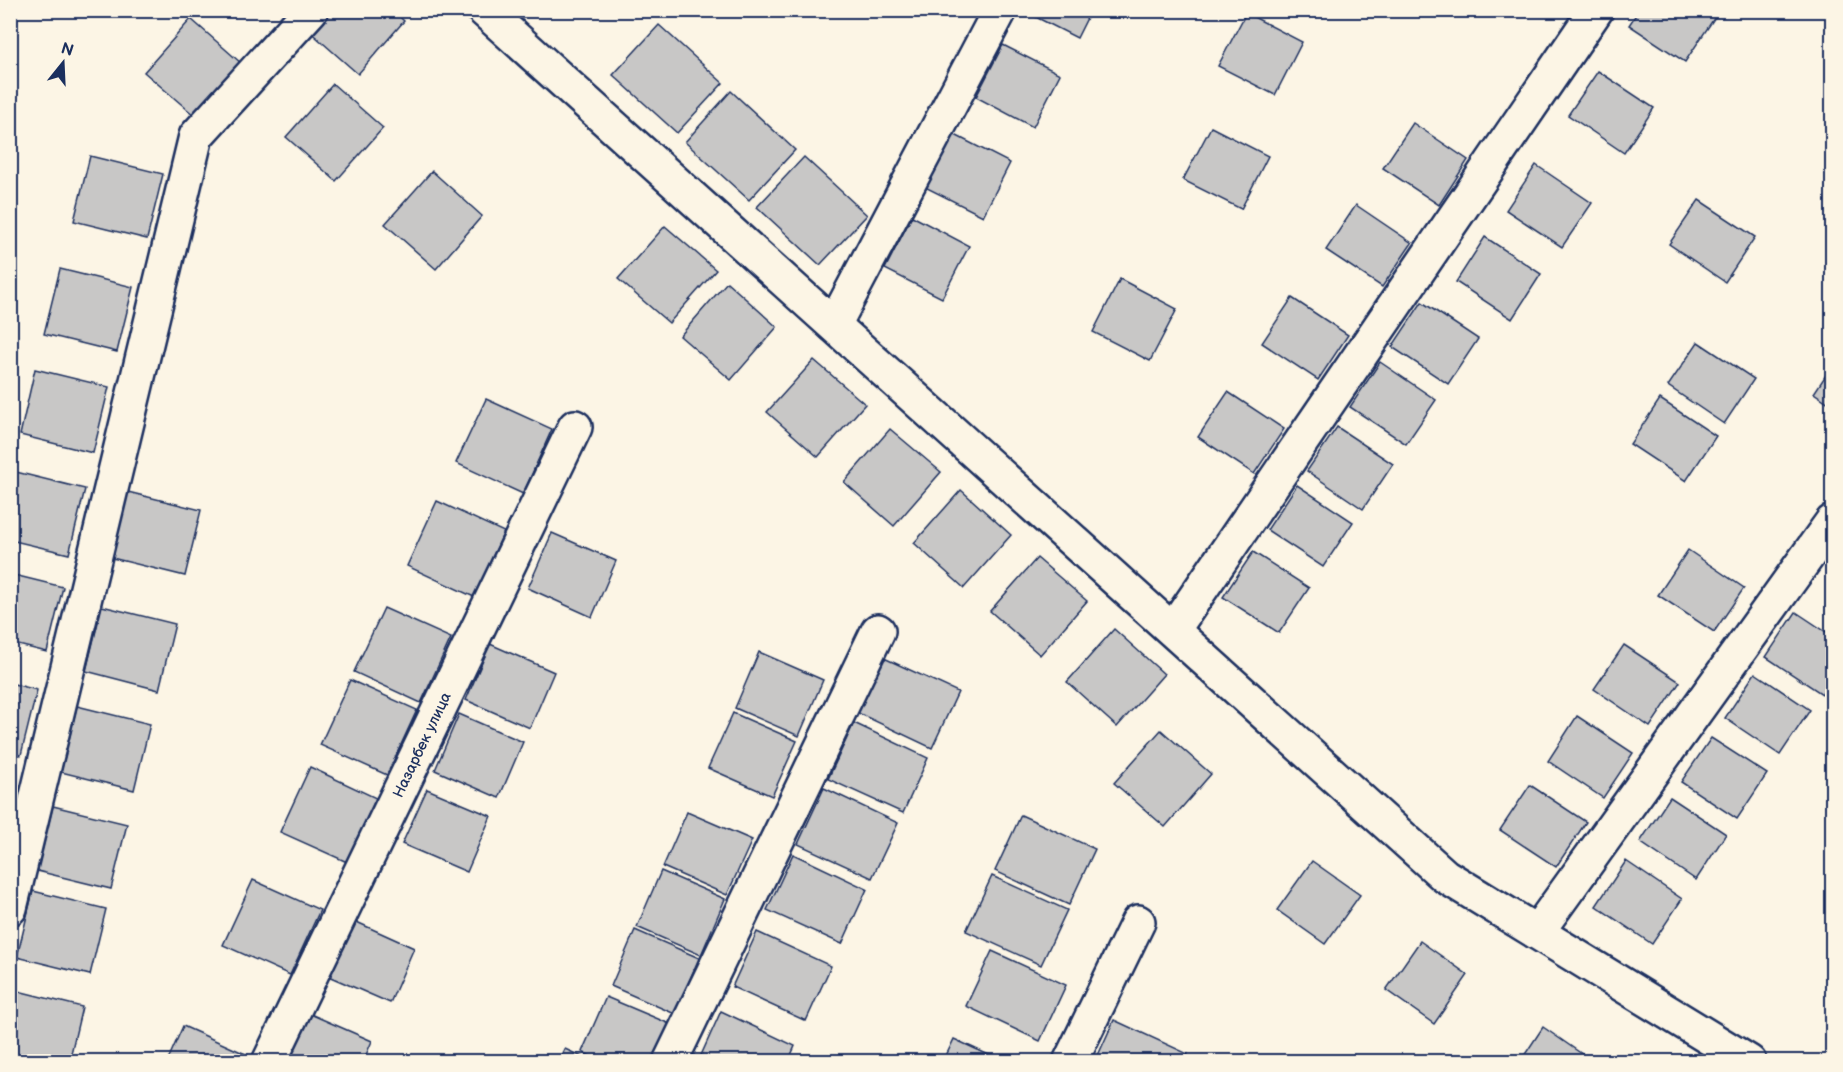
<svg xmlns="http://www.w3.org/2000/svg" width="1843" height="1072" font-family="'Balsamiq Sans',sans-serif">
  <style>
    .building { fill: #c8c7c6; stroke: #1b2f5e; stroke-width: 1.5 }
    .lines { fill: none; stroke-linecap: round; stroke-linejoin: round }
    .street-casing { stroke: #1b2f5e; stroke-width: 38 }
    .street { stroke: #fcf5e5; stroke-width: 33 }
    .labels { text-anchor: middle; stroke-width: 4.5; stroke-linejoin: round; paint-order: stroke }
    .street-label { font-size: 15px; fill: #1b2f5e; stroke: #fcf5e5 }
  </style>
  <rect width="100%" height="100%" fill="#fcf5e5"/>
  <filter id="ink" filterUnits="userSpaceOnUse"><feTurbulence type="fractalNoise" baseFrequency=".0167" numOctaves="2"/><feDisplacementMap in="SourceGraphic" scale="12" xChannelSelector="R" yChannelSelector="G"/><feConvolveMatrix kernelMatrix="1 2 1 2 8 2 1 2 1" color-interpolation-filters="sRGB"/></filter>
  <g filter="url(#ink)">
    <g class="building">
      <path d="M324 10H393L404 21 358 74 307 29Z"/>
      <path d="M1022 10H1091L1077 38Z"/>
      <path d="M1639 10H1705L1715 17 1685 62 1629 25Z"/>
      <path d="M1246 13 1302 42 1275 95 1218 66Z"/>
      <path d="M191 19 241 63 195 116 144 72Z"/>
      <path d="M659 25 723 83 677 133 613 75Z"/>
      <path d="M1003 45 1060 74 1033 127 976 97Z"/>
      <path d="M1598 71 1654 108 1624 153 1568 115Z"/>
      <path d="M333 84 383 128 336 181 286 137Z"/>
      <path d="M731 91 795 150 749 200 685 142Z"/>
      <path d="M1413 123 1468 160 1439 205 1383 168Z"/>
      <path d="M1211 127 1268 156 1241 209 1183 180Z"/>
      <path d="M953 134 1010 163 983 216 925 187Z"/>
      <path d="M90 156 163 174 147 239 74 221Z"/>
      <path d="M804 157 867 215 820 265 757 207Z"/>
      <path d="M1536 165 1592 203 1562 247 1506 210Z"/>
      <path d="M432 171 482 216 436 269 385 224Z"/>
      <path d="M1699 200 1755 237 1725 282 1669 244Z"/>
      <path d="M1356 205 1412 243 1382 287 1326 250Z"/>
      <path d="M912 216 969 246 942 298 885 269Z"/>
      <path d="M665 226 716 270 669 323 618 279Z"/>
      <path d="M1485 237 1541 274 1512 319 1456 282Z"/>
      <path d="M60 269 133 287 117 352 44 334Z"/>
      <path d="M1120 279 1177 309 1150 361 1093 332Z"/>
      <path d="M727 282 777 327 731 380 680 336Z"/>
      <path d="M1292 298 1348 335 1318 380 1262 343Z"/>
      <path d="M1422 302 1478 339 1448 384 1392 347Z"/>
      <path d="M1698 342 1754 379 1724 424 1668 386Z"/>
      <path d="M814 360 865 404 818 457 767 412Z"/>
      <path d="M1380 362 1436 400 1406 444 1350 407Z"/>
      <path d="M1832 366V405L1814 393Z"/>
      <path d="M35 369 109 387 93 453 20 435Z"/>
      <path d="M1228 392 1284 429 1254 474 1198 437Z"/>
      <path d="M486 399 552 429 523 494 456 463Z"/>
      <path d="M1660 399 1716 436 1686 481 1630 444Z"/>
      <path d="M1337 427 1393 464 1363 509 1307 471Z"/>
      <path d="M890 429 941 472 894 526 844 482Z"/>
      <path d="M12 471 85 489 69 554 10 540Z"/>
      <path d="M1297 485 1353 522 1323 567 1267 530Z"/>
      <path d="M961 490 1011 535 964 588 914 543Z"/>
      <path d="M128 492 201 510 185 576 112 558Z"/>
      <path d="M437 501 504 532 474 597 407 566Z"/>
      <path d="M552 533 616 561 592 617 528 588Z"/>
      <path d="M1688 550 1744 588 1714 632 1658 595Z"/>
      <path d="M1253 552 1309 588 1279 633 1223 597Z"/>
      <path d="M1037 558 1087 601 1040 655 990 611Z"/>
      <path d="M10 574 63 587 47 652 10 643Z"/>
      <path d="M102 606 175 624 159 690 86 671Z"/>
      <path d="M384 608 451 638 421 703 354 672Z"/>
      <path d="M1796 612 1832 636V679L1822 694 1766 657Z"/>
      <path d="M1114 629 1164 674 1117 727 1067 682Z"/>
      <path d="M490 644 554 672 530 728 466 700Z"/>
      <path d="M1624 645 1680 682 1650 727 1594 689Z"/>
      <path d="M759 652 823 680 799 736 735 708Z"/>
      <path d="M884 658 958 692 932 748 858 713Z"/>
      <path d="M1755 673 1810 710 1780 755 1725 718Z"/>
      <path d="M350 680 417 710 387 775 320 745Z"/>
      <path d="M10 683 37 690 21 755 10 753Z"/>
      <path d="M77 706 150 724 134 790 61 772Z"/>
      <path d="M733 713 797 741 772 796 708 768Z"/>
      <path d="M459 714 523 742 499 798 435 770Z"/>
      <path d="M1577 716 1633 753 1603 798 1548 761Z"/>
      <path d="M854 723 928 758 903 813 828 779Z"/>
      <path d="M1161 730 1211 774 1165 827 1114 783Z"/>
      <path d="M1711 738 1767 774 1737 819 1681 782Z"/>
      <path d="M310 767 376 798 347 862 280 832Z"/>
      <path d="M10 781 15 782 10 800Z"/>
      <path d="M1530 785 1586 822 1556 867 1500 830Z"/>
      <path d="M824 788 898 823 872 878 798 844Z"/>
      <path d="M427 789 491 816 467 872 402 844Z"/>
      <path d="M1670 797 1726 834 1696 880 1640 842Z"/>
      <path d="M53 806 127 824 111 889 37 871Z"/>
      <path d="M687 812 752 840 727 895 663 867Z"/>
      <path d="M1021 815 1095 849 1069 905 995 871Z"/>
      <path d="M793 854 867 889 842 944 767 910Z"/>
      <path d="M1312 861 1360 895 1325 944 1277 910Z"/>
      <path d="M1626 861 1682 899 1652 944 1596 906Z"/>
      <path d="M661 871 725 899 701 955 637 927Z"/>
      <path d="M992 876 1067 910 1041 965 966 931Z"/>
      <path d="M253 880 320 910 290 975 223 945Z"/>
      <path d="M33 891 106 909 90 975 17 957Z"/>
      <path d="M350 919 414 948 390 1003 326 975Z"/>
      <path d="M635 930 699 958 675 1014 611 986Z"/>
      <path d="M757 932 831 966 806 1021 732 987Z"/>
      <path d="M1420 941 1468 975 1434 1024 1386 990Z"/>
      <path d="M992 951 1066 985 1040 1041 966 1006Z"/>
      <path d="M10 989 82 1007 69 1062H22L10 1059Z"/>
      <path d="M606 997 670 1024 654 1062H603L582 1052Z"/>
      <path d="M721 1011 795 1046 788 1062H698Z"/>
      <path d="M308 1013 372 1041 363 1062H287Z"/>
      <path d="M1114 1020 1188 1054 1184 1062H1095Z"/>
      <path d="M183 1026 250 1056 248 1062H167Z"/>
      <path d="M1543 1027 1592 1061 1520 1062Z"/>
      <path d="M954 1039 1004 1062H943Z"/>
      <path d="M565 1049 593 1062H559Z"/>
    </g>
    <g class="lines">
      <defs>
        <g id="street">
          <path d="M484 10 1445 876 1749 1062"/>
          <path d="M834 325 1000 10"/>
          <path d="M1173 630 1596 10"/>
          <path d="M10 908 196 136 311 10"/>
          <path d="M1537 932 1832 522"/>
          <path id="s1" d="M269 1062 575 427"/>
          <path d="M670 1062 878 631"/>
          <path d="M1070 1062 1138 922"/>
        </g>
      </defs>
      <use href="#street" class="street-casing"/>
      <use href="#street" class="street"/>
    </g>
  </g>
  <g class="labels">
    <g class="street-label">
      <text dy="5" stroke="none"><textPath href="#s1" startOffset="352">Назарбек улица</textPath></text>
    </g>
  </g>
  <rect width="1843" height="1072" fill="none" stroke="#fcf5e5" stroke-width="36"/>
  <rect x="18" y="18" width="1807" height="1036" fill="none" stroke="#1b2f5e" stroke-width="2" filter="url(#ink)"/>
  <g transform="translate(63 63) rotate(18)" stroke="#fcf5e5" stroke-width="4.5" paint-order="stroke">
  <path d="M0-4.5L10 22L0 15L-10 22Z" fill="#1b2f5e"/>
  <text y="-9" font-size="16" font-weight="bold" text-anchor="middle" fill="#1b2f5e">N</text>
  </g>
</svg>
